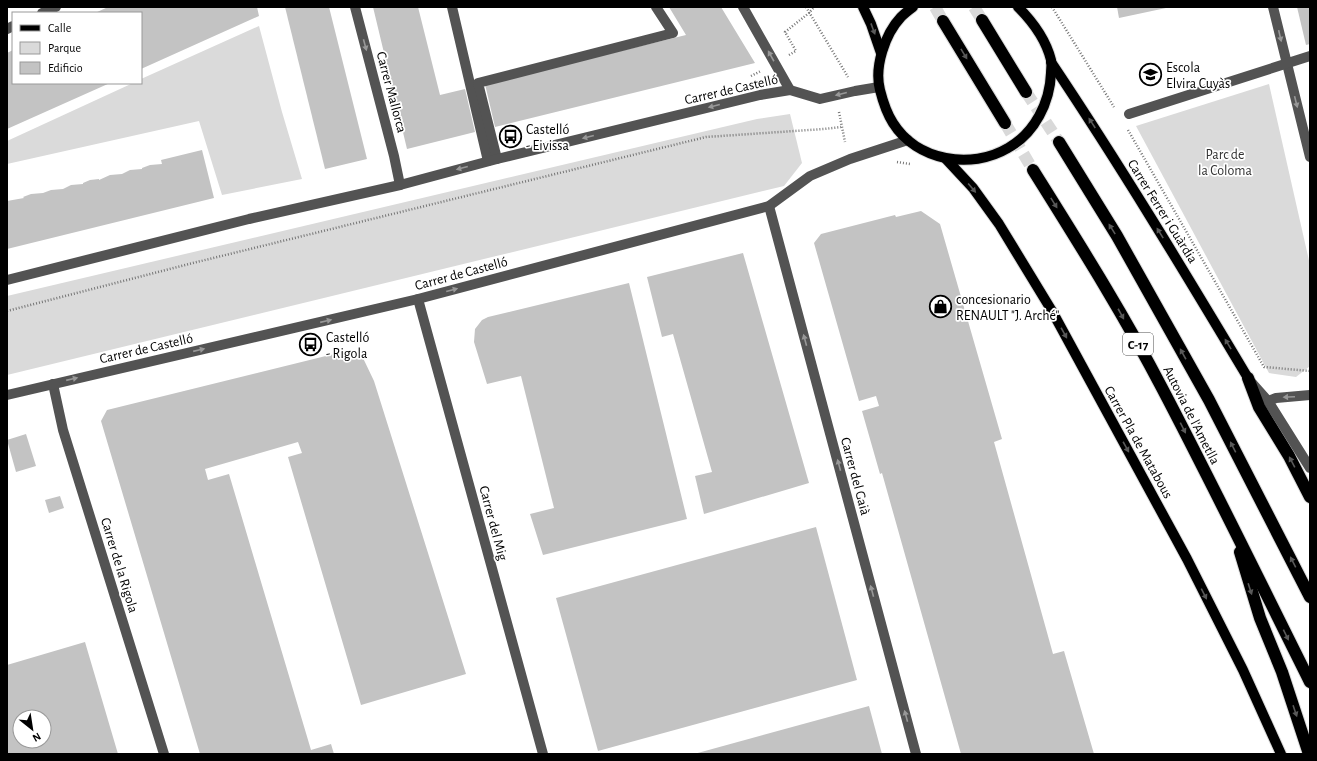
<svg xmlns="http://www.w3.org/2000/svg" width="1317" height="761" font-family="'Alegreya Sans',sans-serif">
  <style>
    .green { fill: #dadada }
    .building { fill: #c3c3c3; fill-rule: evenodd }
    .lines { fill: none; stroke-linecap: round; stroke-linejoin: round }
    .highway-tunnel { stroke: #d9d9d9; stroke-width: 12; stroke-dasharray: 12 6; stroke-linecap: butt }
    .major-casing { stroke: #dbdbdb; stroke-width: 12 }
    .highway-casing { stroke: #dbdbdb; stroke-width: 14 }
    .path { stroke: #757575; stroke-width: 2.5; stroke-dasharray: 1 2; stroke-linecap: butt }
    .minor { stroke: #535353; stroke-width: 10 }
    .major { stroke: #000; stroke-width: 10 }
    .highway { stroke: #000; stroke-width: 12 }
    .oneway { fill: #595959 }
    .oneway2 { fill: #989898 }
    .labels { text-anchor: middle; stroke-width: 3.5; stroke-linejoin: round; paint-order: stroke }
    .shield { fill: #fff; stroke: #4c4c4c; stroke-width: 1 }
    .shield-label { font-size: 13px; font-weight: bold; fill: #000 }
    .poi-label { font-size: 14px; fill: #000; stroke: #fff; text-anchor: start }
    .street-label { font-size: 14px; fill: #000; stroke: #fff }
    .park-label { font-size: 14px; fill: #313131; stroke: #fff }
  </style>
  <rect width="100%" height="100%" fill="#fff"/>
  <g class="green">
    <path d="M259 26 282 112 302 179 222 195 199 121 7 164V141L133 83H141V79Z"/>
    <path d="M1269 84 1310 265V366L1296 377 1269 373 1136 126Z"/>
    <path d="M790 114 802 163 784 186 7 375V296L757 119Z"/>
  </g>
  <g class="building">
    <path d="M108 7H257L259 16 141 69V13H95Z"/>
    <path d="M285 7H329L367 159 325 169Z"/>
    <path d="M373 7H418L440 95 465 89 475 132 407 149Z"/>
    <path d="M669 7H721L755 63 495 127 485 84 686 35Z"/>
    <path d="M1117 7H1166V8L1119 18Z"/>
    <path d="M1297 7H1310V44L1306 45Z"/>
    <path d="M13 50V83H110L7 129V53Z"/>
    <path d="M202 150 214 198 7 249V201L24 198 23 197 31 194 43 193 51 190 63 189 71 185 83 184V183L90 180 99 179V180L110 175 122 174 130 170 142 169V168L150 165 162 164 161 160Z"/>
    <path d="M921 211 940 224 1002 439 994 442 1053 654 1064 651 1094 754H961L882 473 880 474 862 411 879 406 876 396 859 401 814 243 821 234 895 215 896 217Z"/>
    <path d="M743 253 809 483 704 514 695 476 712 472 673 334 662 337 647 277Z"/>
    <path d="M629 283 687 519 543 555 530 514 554 508 521 376 487 384 474 342 475 329 482 320 488 317Z"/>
    <path d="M342 352 363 358 374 381 466 674 361 705 288 457 302 453 298 442 205 469 208 480 229 474 311 750 331 744 334 754H200L101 421 107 410Z"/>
    <path d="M26 434 36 466 16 472 7 440Z"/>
    <path d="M60 496 64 508 49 513 45 500Z"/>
    <path d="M816 527 857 680 598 751 556 598Z"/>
    <path d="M85 642 118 754H7V665ZM20 717H44V741H20Z"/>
    <path d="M869 706 882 754H694Z"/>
  </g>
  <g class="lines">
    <g class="highway-tunnel">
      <path d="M935 7 943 21"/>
      <path d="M974 7 982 20"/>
      <path d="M1026 92 1059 142"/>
      <path d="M1005 123 1033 170"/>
    </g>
    <defs>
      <g id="major">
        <path d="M863 7 871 24 881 53"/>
        <path d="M913 7C909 10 905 13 901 17 885 34 874 67 880 90 883 102 886 112 893 123 917 161 971 170 1008 148 1035 133 1050 102 1051 73 1051 69 1052 64 1051 60 1046 40 1033 22 1018 7"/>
        <path d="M1051 62C1120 165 1184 271 1248 378"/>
        <path d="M946 159 973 188 999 224 1052 311 1187 559 1243 670 1281 754"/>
      </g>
      <g id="highway">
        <path d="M982 20 1026 92"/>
        <path d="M943 21 1005 123"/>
        <path d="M1059 142 1117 236 1209 400 1310 597"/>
        <path d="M1033 170C1078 242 1123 313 1162 388 1213 485 1261 584 1310 682"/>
        <path d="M1248 378 1259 407 1289 456 1310 497"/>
        <path d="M1240 552 1260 618 1282 672 1309 754"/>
      </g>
    </defs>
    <use href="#major" class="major-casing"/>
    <use href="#highway" class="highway-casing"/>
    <g class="path">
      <path d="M806 7 848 77"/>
      <path d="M1052 7 1114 107"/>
      <path d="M789 55 796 51 785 32 809 13 814 7"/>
      <path d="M751 76 761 71"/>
      <path d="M839 112 845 142"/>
      <path d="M1128 130 1264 367 1310 371"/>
      <path d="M897 162 910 164"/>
      <path d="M7 311 197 262 706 137 824 129 841 127"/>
    </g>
    <g class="minor">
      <path d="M355 7 394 156 400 185"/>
      <path d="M452 7 488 161"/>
      <path d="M743 7 790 90"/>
      <path d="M1273 7 1310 157"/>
      <path d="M42 13 56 7"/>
      <path d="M7 29 13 26"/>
      <path d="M1129 114 1310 56"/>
      <path d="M497 159 478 83 673 33 656 7"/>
      <path d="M769 206 916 754"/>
      <path d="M7 280 249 219 400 185 497 159 760 95 790 90 820 99 855 91 879 87"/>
      <path d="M418 299 543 754"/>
      <path d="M1252 383 1268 401 1310 468"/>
      <path d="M53 384 63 430 164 754"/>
      <path d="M7 395 418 299 769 206 810 176 850 159 908 140"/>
      <path d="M1268 401 1276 398 1310 395"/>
    </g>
    <use href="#major" class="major"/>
    <use href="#highway" class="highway"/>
  </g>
  <defs><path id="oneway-solid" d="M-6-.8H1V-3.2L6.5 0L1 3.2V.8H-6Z"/></defs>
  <g class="oneway">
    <use href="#oneway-solid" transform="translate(873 29) rotate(70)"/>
    <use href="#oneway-solid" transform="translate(964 54) rotate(59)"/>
    <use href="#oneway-solid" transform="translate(1092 123) rotate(-123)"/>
    <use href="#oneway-solid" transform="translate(972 188) rotate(50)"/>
    <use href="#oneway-solid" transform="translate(1054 203) rotate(58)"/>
    <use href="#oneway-solid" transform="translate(1112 229) rotate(-122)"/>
    <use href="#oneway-solid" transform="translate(1160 233) rotate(-122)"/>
    <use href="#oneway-solid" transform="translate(1121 314) rotate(61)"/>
    <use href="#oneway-solid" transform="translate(1064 333) rotate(61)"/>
    <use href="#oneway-solid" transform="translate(1228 344) rotate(-121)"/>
    <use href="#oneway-solid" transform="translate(1183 354) rotate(-119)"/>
    <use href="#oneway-solid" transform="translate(1183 428) rotate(63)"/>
    <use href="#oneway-solid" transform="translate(1126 447) rotate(61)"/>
    <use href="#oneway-solid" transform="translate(1233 447) rotate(-117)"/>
    <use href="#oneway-solid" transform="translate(1292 462) rotate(-118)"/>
    <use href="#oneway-solid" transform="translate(1293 562) rotate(-117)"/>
    <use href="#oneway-solid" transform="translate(1250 589) rotate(72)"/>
    <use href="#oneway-solid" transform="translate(1204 594) rotate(63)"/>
    <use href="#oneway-solid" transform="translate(1286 635) rotate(64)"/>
    <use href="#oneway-solid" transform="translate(1295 711) rotate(71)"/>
  </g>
  <g class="oneway2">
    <use href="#oneway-solid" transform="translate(1280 36) rotate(77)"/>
    <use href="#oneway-solid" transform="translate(365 45) rotate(75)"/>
    <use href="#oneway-solid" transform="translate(771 56) rotate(-119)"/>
    <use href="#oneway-solid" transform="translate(841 94) rotate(166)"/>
    <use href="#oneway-solid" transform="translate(1296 102) rotate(76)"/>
    <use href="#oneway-solid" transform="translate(714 106) rotate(166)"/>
    <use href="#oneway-solid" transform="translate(588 137) rotate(166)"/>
    <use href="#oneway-solid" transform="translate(462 168) rotate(165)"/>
    <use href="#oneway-solid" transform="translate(452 290) rotate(-15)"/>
    <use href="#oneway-solid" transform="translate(326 321) rotate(-13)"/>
    <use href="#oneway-solid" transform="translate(805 340) rotate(-105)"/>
    <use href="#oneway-solid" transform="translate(199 350) rotate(-13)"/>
    <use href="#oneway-solid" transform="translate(72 379) rotate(-13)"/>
    <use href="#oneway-solid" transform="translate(1289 397) rotate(177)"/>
    <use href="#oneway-solid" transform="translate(839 465) rotate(-105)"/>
    <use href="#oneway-solid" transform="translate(872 591) rotate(-105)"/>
    <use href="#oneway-solid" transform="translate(906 716) rotate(-105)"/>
  </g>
  <defs>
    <symbol id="school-ring" viewBox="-11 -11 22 22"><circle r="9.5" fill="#fff" stroke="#000" stroke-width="1.5"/><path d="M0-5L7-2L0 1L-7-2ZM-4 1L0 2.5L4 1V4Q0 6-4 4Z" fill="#000"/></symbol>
    <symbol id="bus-ring" viewBox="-11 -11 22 22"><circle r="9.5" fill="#fff" stroke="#000" stroke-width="1.5"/><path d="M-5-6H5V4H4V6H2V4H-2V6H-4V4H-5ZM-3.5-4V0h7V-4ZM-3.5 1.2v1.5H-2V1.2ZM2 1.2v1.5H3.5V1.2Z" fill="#000"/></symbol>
    <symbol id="shop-ring" viewBox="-11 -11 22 22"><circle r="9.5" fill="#fff" stroke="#000" stroke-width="1.5"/><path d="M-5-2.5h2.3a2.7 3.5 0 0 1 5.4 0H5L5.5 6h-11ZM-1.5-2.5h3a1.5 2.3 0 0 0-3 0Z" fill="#000"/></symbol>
  </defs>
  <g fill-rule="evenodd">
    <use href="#school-ring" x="1138" y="62" width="25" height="25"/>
    <use href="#bus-ring" x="498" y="124" width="25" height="25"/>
    <use href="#shop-ring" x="928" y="294" width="25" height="25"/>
    <use href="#bus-ring" x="298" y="332" width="25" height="25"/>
  </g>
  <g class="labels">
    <rect class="shield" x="1123" y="333" width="30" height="22" rx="3"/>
    <g class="shield-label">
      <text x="1138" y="349">C-17</text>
    </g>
    <g class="poi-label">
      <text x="1166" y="72">Escola<tspan x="1166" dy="16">Elvira Cuyàs</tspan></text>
      <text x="526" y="134">Castelló<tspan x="526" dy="16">- Eivissa</tspan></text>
      <text x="956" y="304">concesionario<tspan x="956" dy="16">RENAULT "J. Arché"</tspan></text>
      <text x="326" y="342">Castelló<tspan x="326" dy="16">- Rigola</tspan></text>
    </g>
    <g class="street-label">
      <text transform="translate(731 89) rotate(-13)" y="5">Carrer de Castelló</text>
      <text transform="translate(392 92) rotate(75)" y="5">Carrer Mallorca</text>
      <text transform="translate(1163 211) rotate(58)" y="5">Carrer Ferrer i Guàrdia</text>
      <text transform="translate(461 273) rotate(-15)" y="5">Carrer de Castelló</text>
      <text transform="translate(146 348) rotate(-13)" y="5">Carrer de Castelló</text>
      <text transform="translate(1192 415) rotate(63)" y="5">Autovia de l'Ametlla</text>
      <text transform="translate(1139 442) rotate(61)" y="5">Carrer Pla de Matabous</text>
      <text transform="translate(856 476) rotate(75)" y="5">Carrer del Gaià</text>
      <text transform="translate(494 523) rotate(75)" y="5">Carrer del Mig</text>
      <text transform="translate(120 565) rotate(73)" y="5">Carrer de la Rigola</text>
    </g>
    <g class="park-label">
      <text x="1225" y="159">Parc de<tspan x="1225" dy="16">la Coloma</tspan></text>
    </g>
  </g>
  <rect width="1317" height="761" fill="none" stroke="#000000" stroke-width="16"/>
  <rect x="12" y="12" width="130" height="72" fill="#ffffff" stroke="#999999"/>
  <rect x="20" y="25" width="20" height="6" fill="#000000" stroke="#999999"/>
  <text x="48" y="32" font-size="12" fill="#000000">Calle</text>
  <rect x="20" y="42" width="20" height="12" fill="#dadada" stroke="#999999"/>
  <text x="48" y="52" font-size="12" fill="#000000">Parque</text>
  <rect x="20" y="62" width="20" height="12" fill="#c3c3c3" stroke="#999999"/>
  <text x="48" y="72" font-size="12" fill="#000000">Edificio</text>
  <g transform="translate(32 729) rotate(150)"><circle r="19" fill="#ffffff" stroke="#999999"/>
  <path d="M0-3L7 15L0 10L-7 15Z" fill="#000000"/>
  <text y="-6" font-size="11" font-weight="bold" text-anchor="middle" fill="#000000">N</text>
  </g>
</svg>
